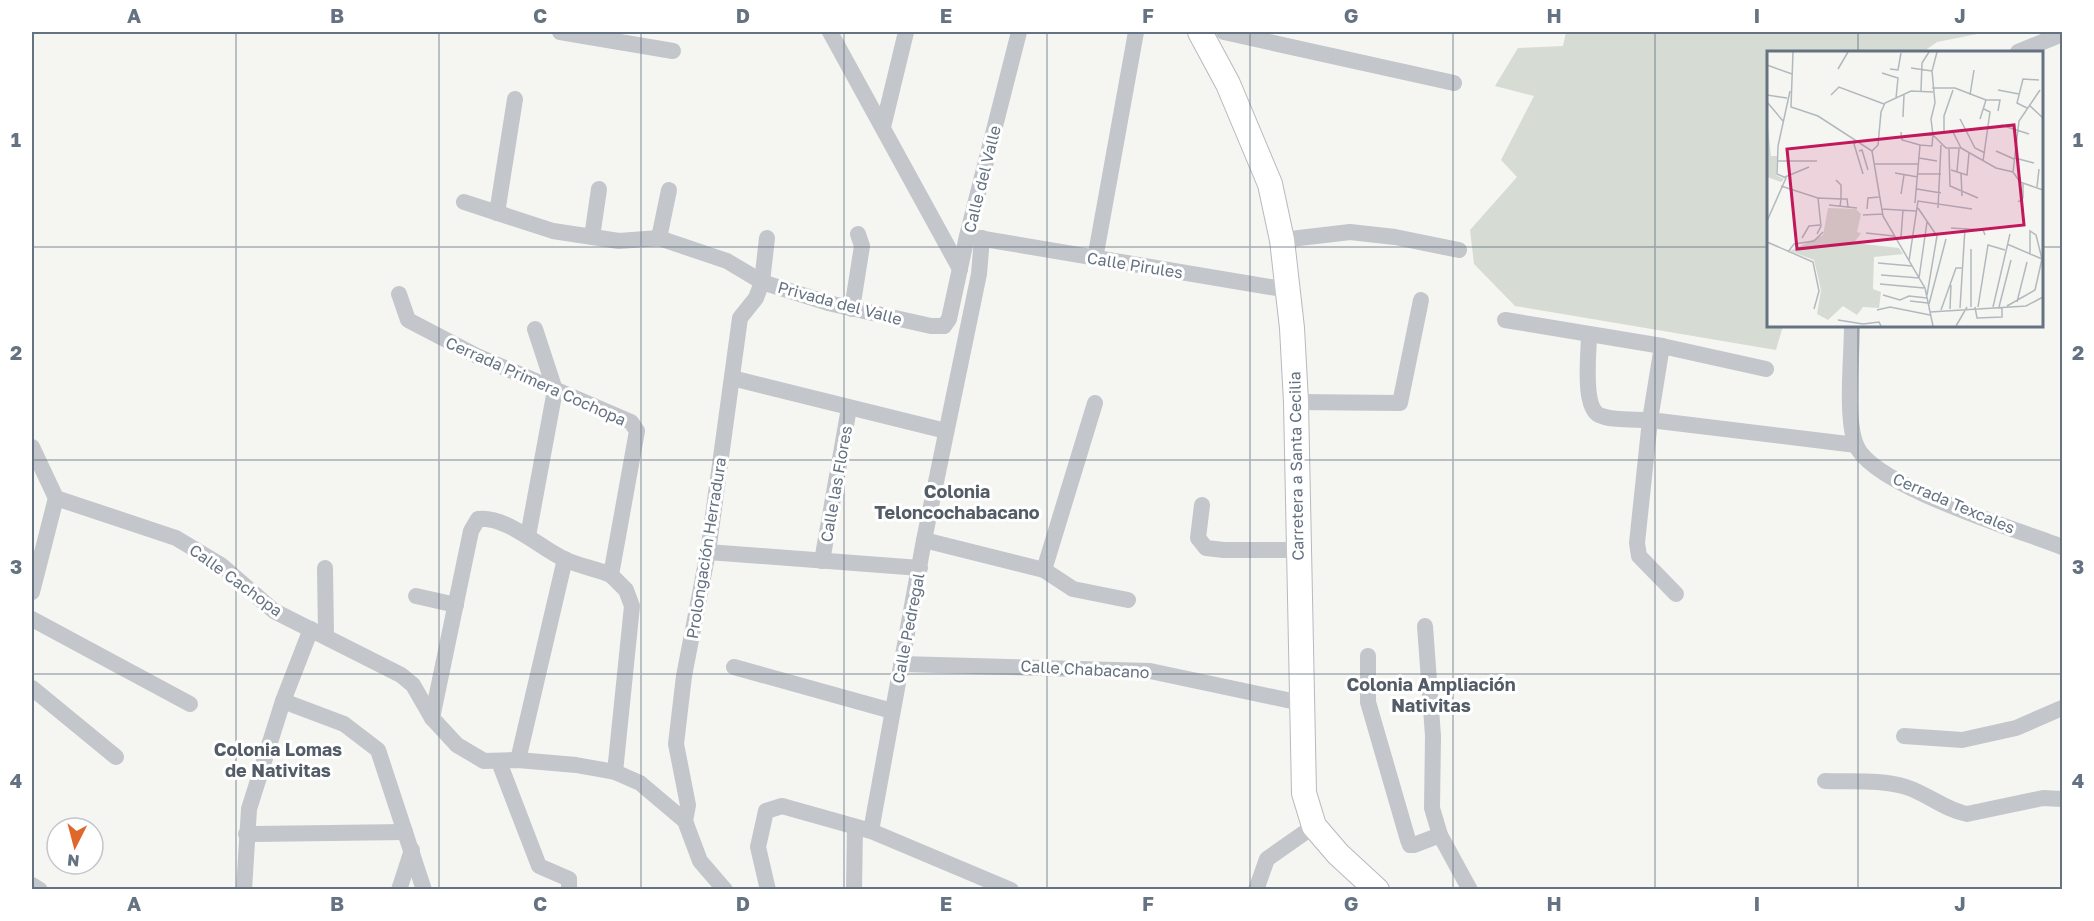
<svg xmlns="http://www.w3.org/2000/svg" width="2094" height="921" font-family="'Golos Text',sans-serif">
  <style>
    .green { fill: #d6dcd3 }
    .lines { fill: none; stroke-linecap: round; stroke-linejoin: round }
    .secondary-casing { stroke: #b6b9be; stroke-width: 26 }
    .minor { stroke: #c3c6ca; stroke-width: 16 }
    .secondary { stroke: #fff; stroke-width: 24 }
    .grid { fill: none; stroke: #657282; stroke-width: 1.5; stroke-opacity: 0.55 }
    .labels { text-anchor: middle; stroke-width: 6; stroke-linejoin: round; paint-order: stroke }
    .street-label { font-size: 16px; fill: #657282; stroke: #fff }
    .neighbourhood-label { font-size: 18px; font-weight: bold; fill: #535c67; stroke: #fff }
    .inset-road { fill: none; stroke: #b2b9be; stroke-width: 1.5 }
    .view { fill: #c2185b; fill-opacity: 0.15; stroke: #c2185b; stroke-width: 3 }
    .inset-edge { fill: none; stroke: #657282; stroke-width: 3 }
    .neatline { fill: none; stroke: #657282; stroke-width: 2 }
    .grid-label { font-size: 20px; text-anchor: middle; font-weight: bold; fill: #657282 }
  </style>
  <rect width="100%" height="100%" fill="#f5f5f2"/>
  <path class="green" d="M1566 32H1987L1937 42 1923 52H1768V326H1783L1776 350 1515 306 1474 264 1470 230 1517 177 1501 160 1534 96 1495 86 1518 48 1563 46Z"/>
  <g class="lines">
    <defs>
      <path id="secondary" d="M1200 32 1228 84 1270 184 1282 240 1292 328 1296 402 1304 793 1314 826 1338 854 1377 890"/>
    </defs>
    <use href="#secondary" class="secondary-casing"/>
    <g class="minor">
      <path d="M560 32 673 51"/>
      <path d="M830 32 960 269"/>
      <path d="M1224 32 1454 83"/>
      <path d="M2018 52 2062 34"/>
      <path d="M883 127 906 32"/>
      <path d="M464 202 553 231 619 241 659 238 727 261 762 282 828 303 931 326H944L949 319 967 236 1019 32"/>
      <path d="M497 213 515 99"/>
      <path d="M592 237 599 189"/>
      <path d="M972 237 1288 290"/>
      <path d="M659 238 669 190"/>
      <path d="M1282 240 1350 232 1395 237 1459 250"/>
      <path d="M1095 259 1136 32"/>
      <path d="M399 294 408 320 477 356 631 422 637 431 611 575 626 590 632 606 615 772"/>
      <path d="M852 309 862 246 858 234"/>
      <path d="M1505 320 1662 346 1766 369"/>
      <path d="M1852 326C1852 357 1845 417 1856 445 1872 486 2019 530 2062 547"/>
      <path d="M1589 335C1589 352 1582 406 1599 415 1612 421 1635 419 1650 420L1637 543 1639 556 1676 594"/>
      <path d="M1662 346 1650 420 1856 445"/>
      <path d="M732 378 946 431"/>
      <path d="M1296 402 1400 403 1421 300"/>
      <path d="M32 447 56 498 176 538 221 565 274 611 401 675 413 685 432 718 457 745 484 761 518 760 576 765 615 772 640 783 685 821 700 861 725 890"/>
      <path d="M1202 505 1198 538 1206 548 1224 550H1298"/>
      <path d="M528 536 555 390 535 329"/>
      <path d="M924 540 1044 570 1073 589 1128 600"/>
      <path d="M708 552 920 568"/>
      <path d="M822 561 849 408"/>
      <path d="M325 568 326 636"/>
      <path d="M1044 570 1095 403"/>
      <path d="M32 592 56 498"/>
      <path d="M416 596 456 605"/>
      <path d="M32 619 190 704"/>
      <path d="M1425 626 1433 736 1432 808 1440 835 1470 890"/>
      <path d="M1368 656V702L1408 840 1410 845H1414L1440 835"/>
      <path d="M901 664 1150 671 1301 703"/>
      <path d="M734 667 892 711"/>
      <path d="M32 688 116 757"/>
      <path d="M283 701 344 724 378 750 424 890"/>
      <path d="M432 718 471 531 478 519C506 515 541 549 566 560 580 566 596 569 611 575"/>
      <path d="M1904 736 1962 740 2016 728 2062 708"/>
      <path d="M518 760 565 559"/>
      <path d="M499 762 539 866 569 879V890"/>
      <path d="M1825 781C1852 782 1881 779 1906 787 1928 794 1945 810 1967 814L2043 798 2062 799"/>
      <path d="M685 821 688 805 676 744 684 676 708 552 740 318 756 298 762 282 767 238"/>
      <path d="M871 831 1011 890"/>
      <path d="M246 834 405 832"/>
      <path d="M32 885 40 890"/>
      <path d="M244 890 249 809 283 701 311 629"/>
      <path d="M399 890 412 850"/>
      <path d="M768 890 758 847 766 811 782 806 871 831 924 540 979 274 982 238"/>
      <path d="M854 890 855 828"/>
      <path d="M1256 890 1267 859 1314 826"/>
    </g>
    <use href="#secondary" class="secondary"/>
  </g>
  <path class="grid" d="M236 32V890M439 32V890M641 32V890M844 32V890M1047 32V890M1250 32V890M1453 32V890M1655 32V890M1858 32V52M32 247H1768M2042 247H2062M1858 326V890M32 460H2062M32 674H2062"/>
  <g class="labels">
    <g class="street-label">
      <text transform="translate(982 179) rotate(-76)" y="6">Calle del Valle</text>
      <text transform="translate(1135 265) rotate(9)" y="6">Calle Pirules</text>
      <text transform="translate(840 303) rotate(15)" y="6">Privada del Valle</text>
      <text transform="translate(536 381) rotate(24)" y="6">Cerrada Primera Cochopa</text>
      <text transform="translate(1296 466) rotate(-91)" y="6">Carretera a Santa Cecilia</text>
      <text transform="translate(836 484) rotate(-80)" y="6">Calle las Flores</text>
      <text transform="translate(1954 503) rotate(23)" y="6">Cerrada Texcales</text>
      <text transform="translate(706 548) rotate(-81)" y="6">Prolongación Herradura</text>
      <text transform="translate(236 580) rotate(36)" y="6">Calle Cachopa</text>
      <text transform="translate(908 628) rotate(-79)" y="6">Calle Pedregal</text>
      <text transform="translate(1085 669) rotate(3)" y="6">Calle Chabacano</text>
    </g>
    <g class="neighbourhood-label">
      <text x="957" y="498">Colonia<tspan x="957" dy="21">Teloncochabacano</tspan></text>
      <text x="1431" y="691">Colonia Ampliación<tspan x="1431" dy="21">Nativitas</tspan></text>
      <text x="278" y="756">Colonia Lomas<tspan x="278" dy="21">de Nativitas</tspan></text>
    </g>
  </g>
  <g transform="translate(1767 51)">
    <rect width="276" height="276" fill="#f5f5f2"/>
    <path d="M0 67 4 105H10L9 124 17 128 14 131 0 126ZM61 157 89 158 94 163 90 181 94 182 87 192 132 197 136 203 107 206 106 238 114 241 112 257 96 256 90 264 76 255 61 269 50 263 54 239 47 209 23 200 56 184Z" fill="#d6dcd3"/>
    <path class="inset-road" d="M26 1 24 56 51 65 105 100 116 165 158 237 166 275M170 1 165 20 168 52 164 68 166 84 179 97H194M0 14 25 23M144 17 165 20M71 18 81 1M123 18 131 19 134 2M115 22 131 27 129 47M165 37H188L219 49M231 39 252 43M154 40 155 12 162 1M0 44 20 47M64 44 72 36 117 53M203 44 207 19M219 49H233L231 60M0 51 16 70M262 54 276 67M260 57 250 52 256 28 272 29M136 66 137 44M193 68 208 97 218 102M213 68 219 49M234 74 262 83M185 79 194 97M134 81 135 89 153 94M177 82V65L186 39M144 85 166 84 165 95 153 94 148 152M90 90 87 93 96 123M194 97 229 117 246 121 253 131 276 139M182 98 183 135 211 147M92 100 95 99 101 119M105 100 111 94 114 61 118 52 144 40 166 41M229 100 247 108M152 107 170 110M248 107 267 112M11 110H50M216 110 223 61 217 58M108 113H152M184 119 200 124 202 102M190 120 192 98M246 121 252 70 273 39M128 122 151 126M194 122 195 145M151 123H174M18 126 42 116M69 129 74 134V148H80L81 156M14 135 51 147 54 175 50 183M270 136 272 118M150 138 174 142M134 143 137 124M51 147 74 148 73 156M251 151 256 147V133M62 154 90 157M151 157 170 185 160 244M171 157 174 94M100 158 101 147 112 146M115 158 149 160M96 164 116 163M0 170 19 127 10 123 11 95 23 40M184 177 216 179 218 184M99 182 127 185M134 186 136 159M35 187 42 175 53 174M0 191 46 211 52 240 47 258M240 193 275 208M21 201 27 193 47 190 56 181M142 210 151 150 205 158M111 212 145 215M114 224 152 227 160 171M113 233 157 237M116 244 133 249 142 245 160 247M143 250 161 252M250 251 260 211M162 253 179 188M240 255 268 239 275 208 269 184 263 180V204M204 256V198M208 256 210 267 235 266V256M211 256 221 194 238 199M226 256 243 183M232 256 244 209M193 257 198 177M183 258 184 234M110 259 123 256 163 264M174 259 189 217H195M163 261 259 255 276 246M71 269 96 273 112 271 114 275M189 275 200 256"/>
    <path class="view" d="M247 74 257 174 30 198 20 98Z"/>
    <rect width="276" height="276" class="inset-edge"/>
  </g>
  <rect width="2094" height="921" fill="none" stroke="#ffffff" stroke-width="66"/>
  <g transform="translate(75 846) rotate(186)"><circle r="28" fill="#ffffff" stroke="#c1c7cd" stroke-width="1.5"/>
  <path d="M0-4.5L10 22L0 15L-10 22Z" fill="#df6729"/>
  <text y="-9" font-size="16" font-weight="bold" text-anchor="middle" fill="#657282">N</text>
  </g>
  <rect x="33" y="33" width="2028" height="855" class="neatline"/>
  <g class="grid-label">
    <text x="134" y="23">A</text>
    <text x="337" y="23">B</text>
    <text x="540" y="23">C</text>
    <text x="743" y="23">D</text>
    <text x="946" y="23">E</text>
    <text x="1148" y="23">F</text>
    <text x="1351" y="23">G</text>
    <text x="1554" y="23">H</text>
    <text x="1757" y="23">I</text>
    <text x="1960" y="23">J</text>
    <text x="16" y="147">1</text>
    <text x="2078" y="147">1</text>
    <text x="16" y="360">2</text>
    <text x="2078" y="360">2</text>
    <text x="16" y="574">3</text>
    <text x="2078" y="574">3</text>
    <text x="16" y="788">4</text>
    <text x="2078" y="788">4</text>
    <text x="134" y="911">A</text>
    <text x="337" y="911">B</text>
    <text x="540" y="911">C</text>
    <text x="743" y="911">D</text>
    <text x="946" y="911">E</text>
    <text x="1148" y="911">F</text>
    <text x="1351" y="911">G</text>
    <text x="1554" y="911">H</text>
    <text x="1757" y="911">I</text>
    <text x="1960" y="911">J</text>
  </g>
</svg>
